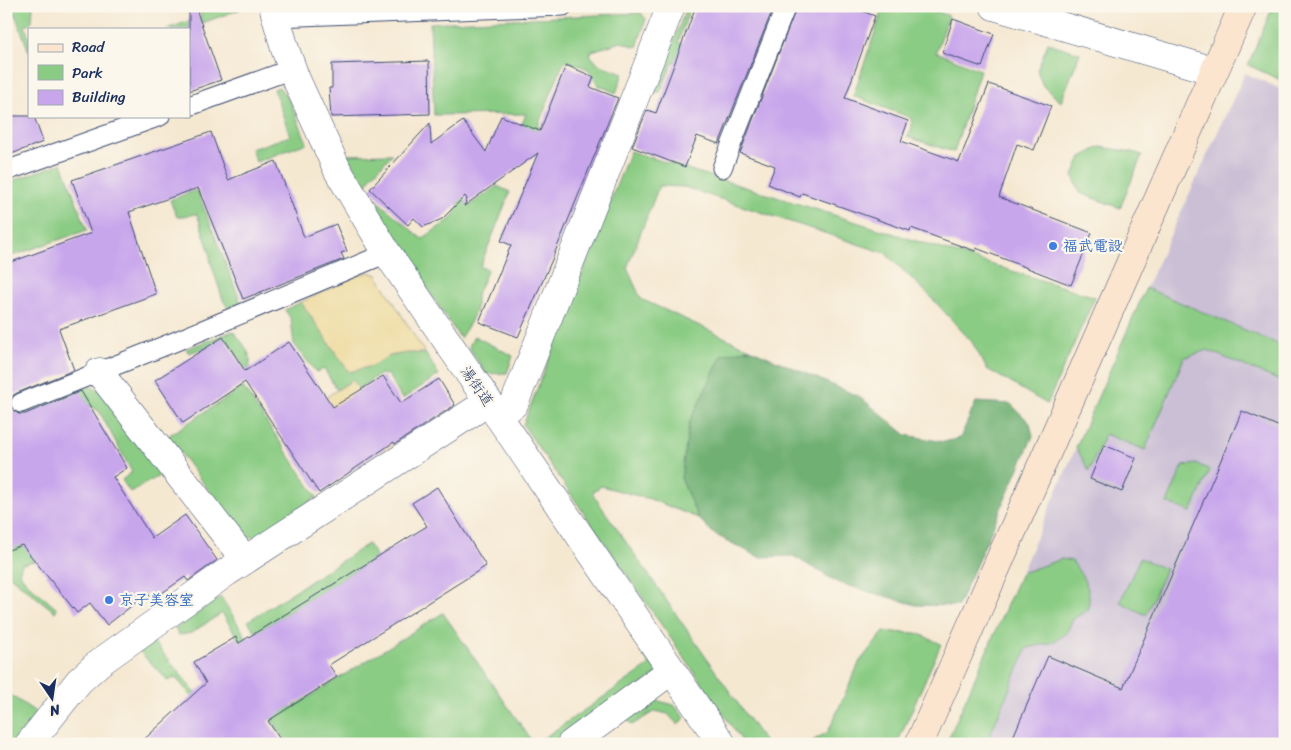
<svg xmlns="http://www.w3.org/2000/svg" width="1291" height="750" font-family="Sriracha,'Klee One',sans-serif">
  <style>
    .industrial { fill: #cbbfd5 }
    .green { fill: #8bcc84; stroke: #537e71 }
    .forest { fill: #70b072; stroke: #467068 }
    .sand { fill: #eeda9e; stroke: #84847e }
    .building { fill: #c8a6ec }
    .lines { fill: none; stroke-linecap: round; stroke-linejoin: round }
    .lane-casing { stroke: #3c4b6f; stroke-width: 21 }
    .street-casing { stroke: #3c4b6f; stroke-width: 29 }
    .secondary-casing { stroke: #3c4b6f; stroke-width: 29 }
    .lane { stroke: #fff; stroke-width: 19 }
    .street { stroke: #fff; stroke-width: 28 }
    .secondary { stroke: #fce5cf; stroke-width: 28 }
    .shop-dot { fill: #3f7fe0; stroke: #fbf7ec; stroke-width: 2 }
    .labels { text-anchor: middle; stroke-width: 4.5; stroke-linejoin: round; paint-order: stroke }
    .shop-label { font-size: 15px; font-weight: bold; fill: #366cbe; stroke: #fbf7ec; text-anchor: start }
    .street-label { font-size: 15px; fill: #1b2f5e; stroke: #fbf7ec }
  </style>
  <rect width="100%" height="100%" fill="#fbf7ec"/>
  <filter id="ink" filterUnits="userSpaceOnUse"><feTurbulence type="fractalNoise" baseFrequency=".02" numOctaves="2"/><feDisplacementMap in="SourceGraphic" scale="10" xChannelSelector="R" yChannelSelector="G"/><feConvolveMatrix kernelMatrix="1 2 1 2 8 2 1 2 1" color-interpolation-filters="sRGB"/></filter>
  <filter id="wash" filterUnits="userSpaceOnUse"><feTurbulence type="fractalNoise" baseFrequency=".0096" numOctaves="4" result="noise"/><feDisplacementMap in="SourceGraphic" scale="20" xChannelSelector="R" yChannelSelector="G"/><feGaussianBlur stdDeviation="1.12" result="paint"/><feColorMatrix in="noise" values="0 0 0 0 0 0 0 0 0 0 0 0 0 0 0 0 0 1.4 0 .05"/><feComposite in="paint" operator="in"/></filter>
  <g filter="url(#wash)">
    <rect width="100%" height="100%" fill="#f5e8d1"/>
    <path class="industrial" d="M1245 73 1285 91V744H946L1146 288Z"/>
    <g class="green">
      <path d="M12 6H33L32 21 25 26 29 38V52Z"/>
      <path d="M198 6H249L186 29H166L201 17Z"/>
      <path d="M687 6H691L678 42 745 69 680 60 673 62 660 92H654Z"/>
      <path d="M884 6H922L949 16 936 52 980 70 954 152 907 137 912 128 911 118 853 96Z"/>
      <path d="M1273 6H1285V82L1248 65Z"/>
      <path d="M641 13 646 19 637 47 621 42 592 51 590 55 598 64 623 73 616 93 598 85 588 69 567 61 562 66 538 126 540 134 513 148 526 114 434 115 430 23Z"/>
      <path d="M1048 43 1080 53 1061 102 1043 86 1037 70Z"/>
      <path d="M279 87 290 101 307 143 256 162 251 149 290 136 274 89Z"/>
      <path d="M1100 147 1133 152 1142 155 1120 208 1080 193 1073 176 1081 157Z"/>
      <path d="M630 151 1095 297 1047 404 987 369 972 342 930 296 885 253 684 187 659 186 627 268 641 299 750 349 722 355 681 478 698 518 650 499 601 486 592 493 766 744H744L523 425Z"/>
      <path d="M431 153 469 206 497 186 510 192 480 267 488 269 476 296V309L470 323 460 338 403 252 345 155 392 154 370 178 367 185 374 198 422 239 452 218 459 205 448 188Z"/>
      <path d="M62 163 87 230 6 258V183Z"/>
      <path d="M197 190 241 303 228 308 223 300 211 263 209 250 197 214 177 217 170 200Z"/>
      <path d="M1146 288 1285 347V383L1207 350 1184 358 1145 450 1105 434 1089 471 1076 447Z"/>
      <path d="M301 302 349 372 372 366 389 356 406 353H425L439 375 402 399 388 375 380 374 358 389 352 380 337 390 324 369 316 372 294 344 291 319 285 310Z"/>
      <path d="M233 331C243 344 255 355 248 372L227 340 189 353 186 349Z"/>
      <path d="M474 336 513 356 507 373 486 374 469 347Z"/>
      <path d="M88 386 99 390 161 475 130 492 122 480 132 472 99 411 89 405 34 436 6 446V404L8 403 14 415Z"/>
      <path d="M243 387 317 497 260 536 251 537 240 533 168 436Z"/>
      <path d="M1197 464 1210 470 1191 512 1167 503 1183 466Z"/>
      <path d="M38 537 52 557 22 564 19 573 27 583 57 609 55 612 6 573V551Z"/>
      <path d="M368 544 377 557 256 633 248 621Z"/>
      <path d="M1140 558 1166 569 1146 615 1120 602Z"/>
      <path d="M1062 559 1072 561C1084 579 1092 587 1088 610L1073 619 1066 634 1051 643 1027 648 986 744H946L1021 573Z"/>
      <path d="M221 597 291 708 443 613 534 744H283L286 741 264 709 271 690 222 613 191 633 179 635 175 628Z"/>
      <path d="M884 632 917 633 941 644 897 744H807L828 732 860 661Z"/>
      <path d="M154 642 237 744H233L175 677 168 681 140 652Z"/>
      <path d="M646 647 658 673 558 744H535L650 665 640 651Z"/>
      <path d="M6 692 37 713 12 744H6Z"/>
      <path d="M655 700 674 705 685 718 678 725 668 714 655 711 632 725 624 716Z"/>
    </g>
    <path class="forest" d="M750 349 860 397 906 435 944 442 960 438 976 402 1011 404 1030 423 1033 436 958 606 916 605 839 583 793 556 759 557 714 534 698 518 681 478 689 423 722 355Z"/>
    <g class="sand">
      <path d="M370 272 377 275 425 353H406L389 356 372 366 349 372 301 302 361 274Z"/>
      <path d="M353 380 395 448 357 472 315 404Z"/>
    </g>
    <g id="blocks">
      <g class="building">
        <path d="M189 6H195L221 80 189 91Z"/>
        <path d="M696 6H774L719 144 697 136 685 167 632 147 647 110 656 113Z"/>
        <path d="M797 6H849L875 16 845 98 908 121 901 141 959 162 989 84 1051 106 1034 150 1017 144 999 197 1092 233 1071 285 976 248 975 251 911 228 910 231 802 193 800 197 768 184 775 166 740 153Z"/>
        <path d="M953 19 994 34 982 67 942 53Z"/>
        <path d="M429 61 430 114 331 117 329 88H332V64Z"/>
        <path d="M566 65 594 77 590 87 618 98 551 262 518 337 479 322 511 245 501 241 538 153 464 206 467 199 465 196 442 219 423 227 414 218 408 225 370 189 430 123 431 144 463 121 486 152 501 116 540 131Z"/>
        <path d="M6 116H34L43 142 6 156Z"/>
        <path d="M211 132 228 180 276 161 304 237 336 224 347 251 341 253 344 259 243 299 198 188 129 212 156 294 59 329 74 370 17 393 12 396 10 402V407L14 411 19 414H25L81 391 127 468 113 477 152 538 185 515 217 560 188 581 185 577 152 600 148 593 107 625 90 603 77 613 22 545 6 551V264L91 233 72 180Z"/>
        <path d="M223 337 245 371 289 342 333 407 383 376 401 403 439 379 455 405 395 444 394 442 319 493 245 382 183 423 155 380Z"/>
        <path d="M1242 411 1285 429V744H1010L1048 656 1123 688Z"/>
        <path d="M1104 445 1136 458 1122 492 1090 479Z"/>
        <path d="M437 487 486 566 329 665 337 677 268 721 283 744H139L206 683 194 662 236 637 239 643 427 526 412 503Z"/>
      </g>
    </g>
  </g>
  <g filter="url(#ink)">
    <use href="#blocks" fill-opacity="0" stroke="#3c4b6f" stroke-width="1"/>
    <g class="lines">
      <defs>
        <g id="lane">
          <path d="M275 17 563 6"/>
          <path d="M189 106 292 69"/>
          <path d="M722 168 786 6"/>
          <path d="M6 171 160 116"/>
          <path d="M21 403 174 342 387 253"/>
        </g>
        <g id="street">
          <path d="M273 6 285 49 296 79 338 171 387 253 722 744"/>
          <path d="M994 6 1214 71"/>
          <path d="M99 372 245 560"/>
          <path d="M498 416 514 404 671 6"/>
          <path d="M29 744 79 681 99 663 227 572 488 402"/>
          <path d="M571 744 672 670"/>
        </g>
        <path id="secondary" d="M919 744 1243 6"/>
      </defs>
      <use href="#lane" class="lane-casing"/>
      <use href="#street" class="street-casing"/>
      <use href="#secondary" class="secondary-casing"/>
      <use href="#lane" class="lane"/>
      <use href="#street" class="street"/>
      <use href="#secondary" class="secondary"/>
    </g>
  </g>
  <g class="shop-dot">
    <circle cx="1053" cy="246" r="5"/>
    <circle cx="109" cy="600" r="5"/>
  </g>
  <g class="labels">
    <g class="shop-label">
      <text x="1063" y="251">福武電設</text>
      <text x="119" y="605">京子美容室</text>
    </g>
    <g class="street-label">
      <text transform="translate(477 386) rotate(55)" y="5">湯街道</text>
    </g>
  </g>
  <rect width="1291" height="750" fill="none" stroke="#fbf7ec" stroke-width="25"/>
  <rect x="28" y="28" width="162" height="90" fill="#fbf7ec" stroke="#a1a7b3"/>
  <rect x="38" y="44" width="25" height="8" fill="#fce5cf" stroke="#a1a7b3"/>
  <text x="72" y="52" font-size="15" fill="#1b2f5e">Road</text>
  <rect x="38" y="65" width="25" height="15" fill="#8bcc84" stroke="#a1a7b3"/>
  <text x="72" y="78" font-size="15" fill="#1b2f5e">Park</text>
  <rect x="38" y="90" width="25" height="15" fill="#c8a6ec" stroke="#a1a7b3"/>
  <text x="72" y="102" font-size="15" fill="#1b2f5e">Building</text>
  <g transform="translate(52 698) rotate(167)" stroke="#fbf7ec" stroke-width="4" paint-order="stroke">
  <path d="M0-4L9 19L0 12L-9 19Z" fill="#1b2f5e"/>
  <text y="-8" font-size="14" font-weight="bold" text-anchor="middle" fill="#1b2f5e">N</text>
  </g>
</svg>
